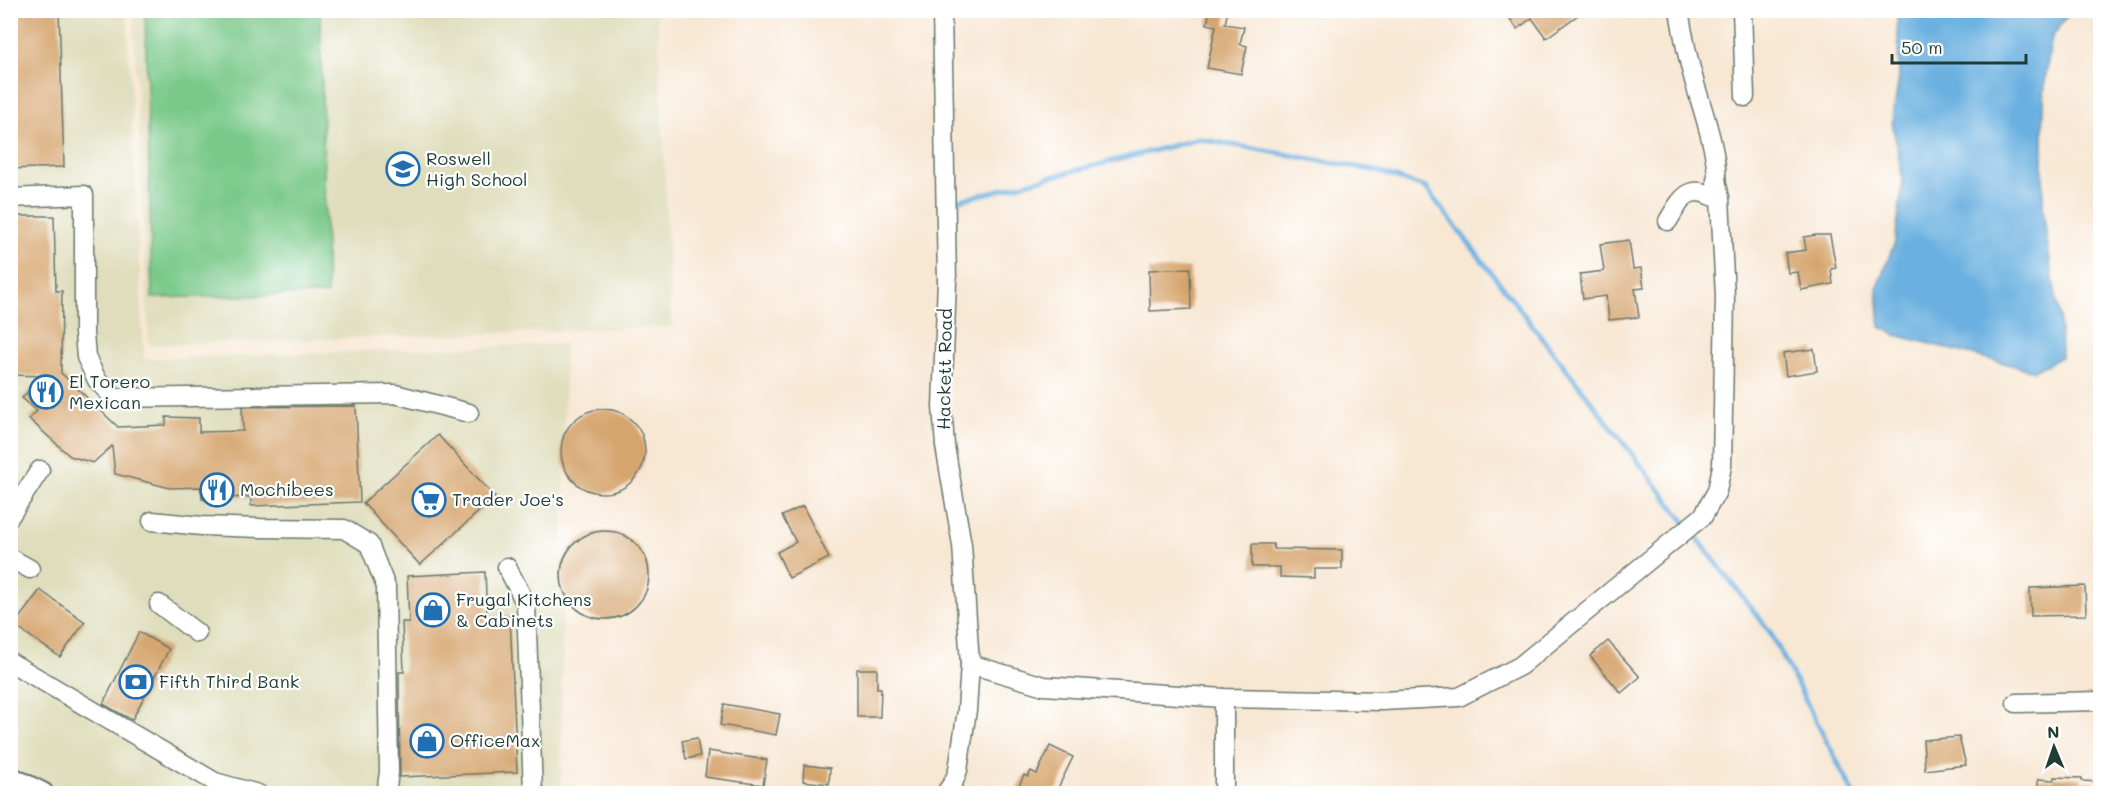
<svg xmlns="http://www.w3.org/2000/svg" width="2111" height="804" font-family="Mali,sans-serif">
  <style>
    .built { fill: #dfddbb }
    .green { fill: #7ac98a; stroke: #4c835f; stroke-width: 1.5 }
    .water { fill: #6ab0e0; stroke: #44768a; stroke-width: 1.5 }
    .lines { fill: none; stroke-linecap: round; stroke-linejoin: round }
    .stream { stroke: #6ab0e0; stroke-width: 5 }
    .building { fill: #d6a56e }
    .minor-casing { stroke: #6b786c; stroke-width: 21 }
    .major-casing { stroke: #6b786c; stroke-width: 26 }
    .minor { stroke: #fff; stroke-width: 18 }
    .major { stroke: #fff; stroke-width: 22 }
    .labels { text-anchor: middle; stroke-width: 4.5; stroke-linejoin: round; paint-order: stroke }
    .poi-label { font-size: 18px; fill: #1f3d34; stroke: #fff; text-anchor: start }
    .street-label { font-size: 18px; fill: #1f3d34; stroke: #fff }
  </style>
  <rect width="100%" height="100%" fill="#fff"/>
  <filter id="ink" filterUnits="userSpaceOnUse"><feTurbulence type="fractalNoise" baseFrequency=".0167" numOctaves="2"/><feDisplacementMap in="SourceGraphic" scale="12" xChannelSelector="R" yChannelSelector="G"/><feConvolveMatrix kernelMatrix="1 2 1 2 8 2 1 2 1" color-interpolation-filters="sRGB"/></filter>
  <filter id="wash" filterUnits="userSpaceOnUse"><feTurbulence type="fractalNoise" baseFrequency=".008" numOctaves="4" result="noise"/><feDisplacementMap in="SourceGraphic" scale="24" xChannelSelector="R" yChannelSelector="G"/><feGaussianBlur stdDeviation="1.35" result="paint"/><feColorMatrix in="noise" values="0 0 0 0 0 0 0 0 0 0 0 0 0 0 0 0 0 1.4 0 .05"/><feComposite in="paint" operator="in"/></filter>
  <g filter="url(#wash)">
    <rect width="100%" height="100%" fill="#f7e7d3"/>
    <g class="built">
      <path d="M10 11H127L144 359 565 344 561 793H11Z"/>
      <path d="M133 11H657L672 327 149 345Z"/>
    </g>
    <path class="green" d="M145 11H320L327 294 152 298Z"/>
    <path class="water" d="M1897 11H2071L2052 37 2045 80 2043 135V209L2052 275 2060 317 2061 357 2034 371 1896 335 1880 327 1877 287 1895 242 1903 181 1892 121 1899 78Z"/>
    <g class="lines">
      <path class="stream" d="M956 201 1199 139 1373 170 1426 188 1770 632 1854 794"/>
    </g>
    <g id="blocks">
      <g class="building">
        <path d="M10 10H59L64 167 10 169Z"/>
        <path d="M1210 10H1228L1225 24 1244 27 1240 44 1247 46 1241 74 1207 68 1216 26 1207 24Z"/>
        <path d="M1504 10H1585L1546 38 1532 18 1517 29Z"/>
        <path d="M10 216H54L56 291H62L61 373 118 427 166 425V417L199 418V432L243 431 242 407 356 406 360 502 251 506V497L202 499 201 487 170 488 115 474 112 446 93 463 70 456 29 419 37 411 22 398 43 376 10 375Z"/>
        <path d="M1816 235H1830L1836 268 1831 269 1833 284 1801 290 1798 272 1788 273 1785 253 1806 250 1804 237Z"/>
        <path d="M1629 240 1633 269 1641 268 1644 288 1635 289 1639 317 1609 320 1606 296 1583 299 1580 274 1604 271 1600 244Z"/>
        <path d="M1190 268 1191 309 1150 311 1149 270Z"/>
        <path d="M1814 349 1817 371 1786 376 1783 353Z"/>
        <circle cx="603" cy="451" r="42"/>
        <path d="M438 435 495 497 420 565 363 503Z"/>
        <path d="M803 506 829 558 789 578 777 552 796 542 782 516Z"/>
        <circle cx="605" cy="575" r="44"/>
        <path d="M1252 544H1273L1274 549 1342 550V569H1314V578L1280 577V567H1252Z"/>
        <path d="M485 572 487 617 510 616 517 772 400 777 399 672H404L402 622H409L407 576Z"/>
        <path d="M2085 586 2086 615 2031 616 2030 588Z"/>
        <path d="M40 590 85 622 60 657 14 625Z"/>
        <path d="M139 632 169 649 132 720 103 704Z"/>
        <path d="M1608 641 1640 677 1621 693 1590 656Z"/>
        <path d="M857 669H877V688H881L880 717H857Z"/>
        <path d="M724 704 780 714 776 735 720 725Z"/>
        <path d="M1959 737 1966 765 1925 770 1923 740Z"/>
        <path d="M697 738 700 756 686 759 682 741Z"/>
        <path d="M1050 746 1073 757 1055 794H1015L1024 775 1028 777 1031 771 1037 774Z"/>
        <path d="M708 751 767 760 763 785 705 777Z"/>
        <path d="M804 765 830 768 829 784 803 781Z"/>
        <path d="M2054 777 2082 778V781L2100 782V794H2038V779L2054 780Z"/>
      </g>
    </g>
  </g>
  <g filter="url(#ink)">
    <use href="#blocks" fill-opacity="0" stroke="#6b786c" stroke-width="1.5"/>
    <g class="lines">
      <defs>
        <g id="minor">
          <path d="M942 10 947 281 942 406 945 446 962 545 970 664 967 710 958 770 954 781 945 794"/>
          <path d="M1742 10 1745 97"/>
          <path d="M10 198 84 195V333L86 357 97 380 114 398 395 394 469 413"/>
          <path d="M1668 221C1679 203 1687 183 1711 196 1728 180 1701 105 1695 84 1688 60 1683 35 1679 10"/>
          <path d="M10 516 40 470"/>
          <path d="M152 521 202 526 260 528 344 529 369 544 386 587 389 772 386 794"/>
          <path d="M10 558 30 569"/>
          <path d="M507 567 526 604 533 792"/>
          <path d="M159 604 197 633"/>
          <path d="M10 662 215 782 258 794"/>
          <path d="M970 664 1044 686 1224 698 1382 701 1459 697 1520 666 1703 516 1717 491 1722 466 1725 296 1720 198 1716 180"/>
          <path d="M1224 698V794"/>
          <path d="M2016 703 2100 701"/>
        </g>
        <path id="major" d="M10 778 42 794"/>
      </defs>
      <use href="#minor" class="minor-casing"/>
      <use href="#major" class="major-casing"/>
      <use href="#minor" class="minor"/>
      <use href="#major" class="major"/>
    </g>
  </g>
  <defs>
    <symbol id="school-ring" viewBox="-11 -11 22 22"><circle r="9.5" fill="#fff" stroke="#1f6fb2" stroke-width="1.5"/><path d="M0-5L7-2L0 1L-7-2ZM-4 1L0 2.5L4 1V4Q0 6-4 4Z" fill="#1f6fb2"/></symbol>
    <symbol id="restaurant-ring" viewBox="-11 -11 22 22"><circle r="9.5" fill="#fff" stroke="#1f6fb2" stroke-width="1.5"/><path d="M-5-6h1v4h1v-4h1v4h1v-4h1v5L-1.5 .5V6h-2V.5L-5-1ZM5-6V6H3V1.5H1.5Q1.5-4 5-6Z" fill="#1f6fb2"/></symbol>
    <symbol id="supermarket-ring" viewBox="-11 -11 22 22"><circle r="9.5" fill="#fff" stroke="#1f6fb2" stroke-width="1.5"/><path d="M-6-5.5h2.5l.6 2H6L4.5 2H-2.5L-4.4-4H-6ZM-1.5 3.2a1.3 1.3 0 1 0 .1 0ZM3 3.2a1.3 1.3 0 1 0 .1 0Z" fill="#1f6fb2"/></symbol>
    <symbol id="shop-ring" viewBox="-11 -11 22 22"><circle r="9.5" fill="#fff" stroke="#1f6fb2" stroke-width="1.5"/><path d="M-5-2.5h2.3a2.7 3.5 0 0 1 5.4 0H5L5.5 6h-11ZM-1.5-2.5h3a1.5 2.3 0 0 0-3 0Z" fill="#1f6fb2"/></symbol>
    <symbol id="bank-ring" viewBox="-11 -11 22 22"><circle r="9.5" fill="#fff" stroke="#1f6fb2" stroke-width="1.5"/><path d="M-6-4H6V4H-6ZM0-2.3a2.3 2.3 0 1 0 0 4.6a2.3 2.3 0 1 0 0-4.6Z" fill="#1f6fb2"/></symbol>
  </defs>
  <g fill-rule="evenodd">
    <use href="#school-ring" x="384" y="150" width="38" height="38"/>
    <use href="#restaurant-ring" x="27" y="373" width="38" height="38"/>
    <use href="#restaurant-ring" x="198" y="471" width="38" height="38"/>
    <use href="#supermarket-ring" x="410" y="481" width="38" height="38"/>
    <use href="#shop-ring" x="414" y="591" width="38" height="38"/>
    <use href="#bank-ring" x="117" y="663" width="38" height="38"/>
    <use href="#shop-ring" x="408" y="722" width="38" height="38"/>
  </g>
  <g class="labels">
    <g class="poi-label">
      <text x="426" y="165">Roswell<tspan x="426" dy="21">High School</tspan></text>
      <text x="69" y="388">El Torero<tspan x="69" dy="21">Mexican</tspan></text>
      <text x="240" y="496">Mochibees</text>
      <text x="452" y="506">Trader Joe's</text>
      <text x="456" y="606">Frugal Kitchens<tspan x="456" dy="21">&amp; Cabinets</tspan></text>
      <text x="159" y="688">Fifth Third Bank</text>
      <text x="450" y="747">OfficeMax</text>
    </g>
    <g class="street-label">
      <text transform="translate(945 369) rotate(-89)" y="6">Hackett Road</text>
    </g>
  </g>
  <rect width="2111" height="804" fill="none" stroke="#fff" stroke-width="36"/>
  <g transform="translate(2054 747) rotate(358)" stroke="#ffffff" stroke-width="4.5" paint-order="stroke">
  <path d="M0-4.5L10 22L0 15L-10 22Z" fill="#1f3d34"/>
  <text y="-9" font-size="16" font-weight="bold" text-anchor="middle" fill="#1f3d34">N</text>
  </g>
  <path d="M1892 54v9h134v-9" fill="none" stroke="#1f3d34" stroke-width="3"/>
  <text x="1901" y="54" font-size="18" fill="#1f3d34" stroke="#ffffff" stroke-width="4.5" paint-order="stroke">50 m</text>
</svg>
